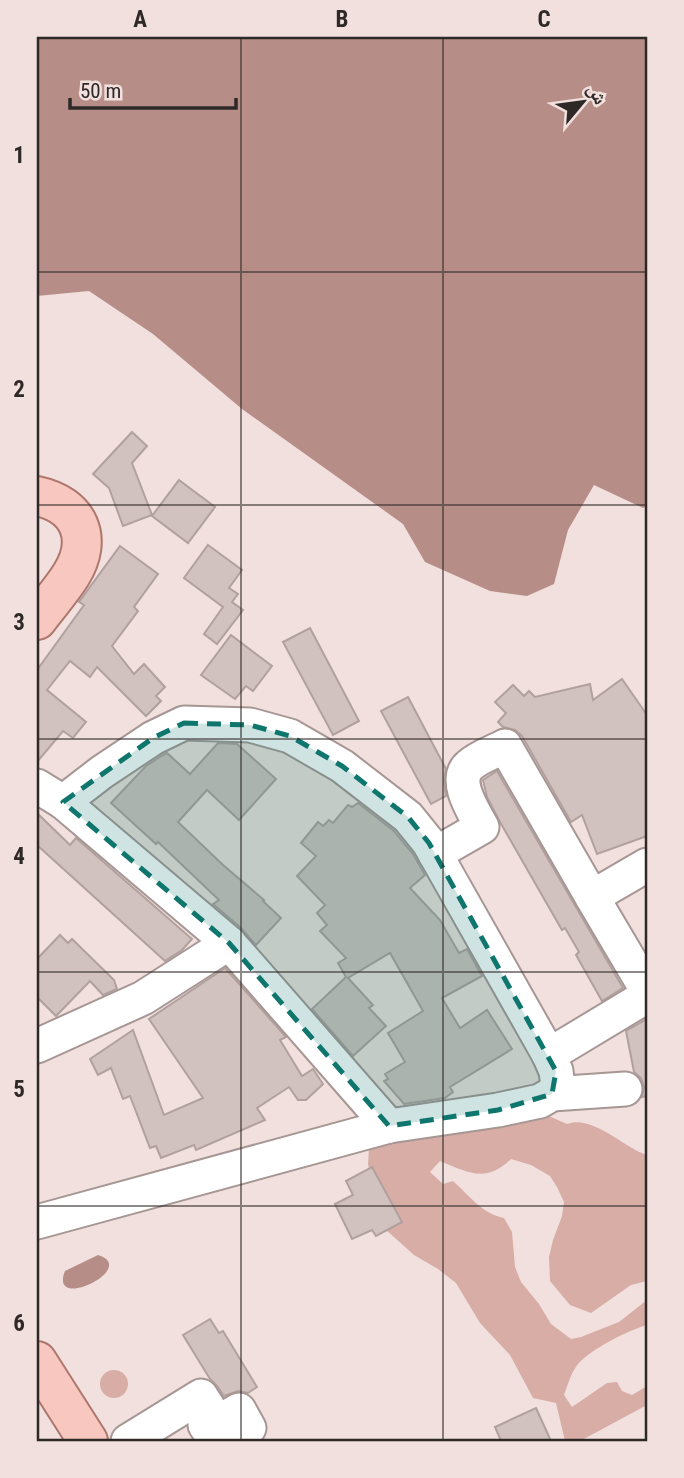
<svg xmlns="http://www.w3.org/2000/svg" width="684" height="1478" font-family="'Roboto Condensed','Noto Naskh Arabic',sans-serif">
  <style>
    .green { fill: #d7ada6 }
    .water { fill: #b78e87 }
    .building { fill: #d2c2bf; stroke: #b0a09e; stroke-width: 2 }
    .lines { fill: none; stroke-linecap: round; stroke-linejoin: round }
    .minor-casing { stroke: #a69694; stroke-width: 37 }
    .major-casing { stroke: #ae776e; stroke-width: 42 }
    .minor { stroke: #fff; stroke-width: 33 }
    .major { stroke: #f8c7bf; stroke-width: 38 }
    .marked { fill: #0f766e; fill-opacity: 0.2; stroke: #0f766e; stroke-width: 5; stroke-dasharray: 14 9; stroke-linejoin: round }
    .grid { fill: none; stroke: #2e2827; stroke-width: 2; stroke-opacity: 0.55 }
    .neatline { fill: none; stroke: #2e2827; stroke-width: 2.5 }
    .grid-label { font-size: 23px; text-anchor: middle; font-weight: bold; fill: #2e2827 }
  </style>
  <rect width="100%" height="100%" fill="#f1e0dd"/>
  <g class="green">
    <path d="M544 1114 567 1124C592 1114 623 1147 647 1155V1281L631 1285 591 1313 570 1305 550 1281 549 1257 553 1240 562 1216 564 1202 557 1187 550 1176 531 1165 511 1159C486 1183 469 1173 440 1161L430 1172 443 1184 453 1181C469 1195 482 1214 504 1218L512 1232 515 1267 521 1282 539 1304 551 1324 571 1339 581 1337 619 1322 647 1300V1325C629 1330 591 1349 578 1364 571 1373 568 1384 564 1395L572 1407 607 1383 617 1382 622 1391 632 1395 647 1386V1405L580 1441H565L556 1403 533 1398 510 1355 480 1323 456 1283 438 1269 414 1255 385 1229 376 1204 368 1164 369 1149 377 1140Z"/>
    <circle cx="114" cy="1384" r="14"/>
  </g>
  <g class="water">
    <path d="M37 37H647V506L643 508 594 485 568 530 554 584 527 596 490 591 425 562 403 524 242 409 153 334 89 291 37 296Z"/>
    <path d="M98 1255C140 1268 48 1313 65 1271Z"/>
  </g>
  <g class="building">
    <path d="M132 432 147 446 132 463 152 515 123 526 109 488 93 474Z"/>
    <path d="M179 480 215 507 188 543 152 516Z"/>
    <path d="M208 545 242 570 229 588 238 594 232 602 243 610 217 644 204 634 223 607 184 578Z"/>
    <path d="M120 546 158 574 134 607 138 611 112 646 134 674 144 664 165 687 156 696 161 701 146 716 97 667 90 677 70 661 47 690 86 722 73 738 63 731 37 762V670L84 605 79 602Z"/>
    <path d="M310 628 359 721 333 735 283 642Z"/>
    <path d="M231 635 272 666 253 691 246 686 235 699 201 675Z"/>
    <path d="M622 679 647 715V836L597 854 582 815 571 822 522 736 515 730 503 727 498 722 506 713 495 702 513 685 524 696 529 691 535 697 590 684 593 700Z"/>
    <path d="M408 697 446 769 444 780 446 796 431 804 381 711Z"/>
    <path d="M218 743 237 744 276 779 239 820 207 790 178 822 223 865 264 900 263 901 281 918 256 945 241 928 213 904 219 900 158 842 156 844 111 803 146 766 163 755 167 753 190 774Z"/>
    <path d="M497 771 623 988 602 1001 576 955 579 952 565 928 562 930 500 822 487 797 483 780Z"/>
    <path d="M358 803 394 831 413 854 425 875 410 888 440 920 459 953 467 949 482 976 442 998 460 1028 487 1010 512 1049 450 1087 453 1092 445 1098 404 1104 384 1081 388 1079 385 1074 405 1062 388 1033 423 1011 390 953 348 978 373 1005 369 1008 386 1026 353 1056 312 1009 346 977 338 963 346 958 320 931 327 925 317 913 325 905 297 876 316 856 301 843 318 822 323 826 329 820 333 823 348 805 352 807Z"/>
    <path d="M37 813 70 845 76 838 192 939 182 950 165 961 37 845Z"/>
    <path d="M60 935 68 943 72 939 114 980 117 989 103 995 90 981 56 1016 37 997V959Z"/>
    <path d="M225 968 286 1037 280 1040 302 1076 313 1069 323 1084 306 1100H298L289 1087 257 1108 265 1120 196 1150 194 1145 161 1158 156 1146 150 1148 130 1096 123 1099 111 1068 98 1075 90 1059 133 1030 164 1115 203 1098 149 1019Z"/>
    <path d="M647 1019V1096L642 1097 644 1087 641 1078 634 1072 626 1031Z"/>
    <path d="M372 1167 402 1222 376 1236 372 1230 352 1239 335 1204 353 1195 346 1181Z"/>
    <path d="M210 1319 219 1333 223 1331 257 1387 248 1393 238 1391 224 1396 217 1386 210 1379 183 1335Z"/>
    <path d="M536 1408 551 1441H501L495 1427Z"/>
  </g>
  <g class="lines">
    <defs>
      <g id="minor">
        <path d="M37 786 63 802 102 772 153 738 184 723 250 725 290 736 342 766 408 817 429 843 549 1055 556 1071 558 1087 552 1094"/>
        <path d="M63 802 229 943 389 1126"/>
        <path d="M435 854 482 827C474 812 452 780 470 765 479 757 494 752 505 746L592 897"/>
        <path d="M647 865 592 897 647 990"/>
        <path d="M37 1046 143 998 229 943"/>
        <path d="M549 1055 647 996"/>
        <path d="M37 1222 389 1126 498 1110 540 1101 552 1094 625 1089"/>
        <path d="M209 1431 205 1425 215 1418 217 1423 239 1410 249 1428 227 1441"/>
        <path d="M128 1441 201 1396 215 1418"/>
      </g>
      <g id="major">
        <path d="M37 496C79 505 94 538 71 575 61 591 48 605 37 620"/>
        <path d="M37 1361 88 1441"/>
      </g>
    </defs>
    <use href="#minor" class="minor-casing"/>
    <use href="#major" class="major-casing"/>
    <use href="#minor" class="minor"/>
    <use href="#major" class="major"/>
  </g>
  <path class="marked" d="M184 723 250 725 290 736 342 766 408 817 429 843 556 1071 552 1094 498 1110 389 1126 229 943 63 802 153 738Z"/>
  <path class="grid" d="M241 37V1441M443 37V1441M37 272H647M37 505H647M37 739H647M37 972H647M37 1206H647"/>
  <rect width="684" height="1478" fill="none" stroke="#f1e0dd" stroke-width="77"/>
  <g transform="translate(583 102) rotate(61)" stroke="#f1e0dd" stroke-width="5" paint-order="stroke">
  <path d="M0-5L12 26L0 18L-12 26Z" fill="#2e2827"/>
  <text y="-10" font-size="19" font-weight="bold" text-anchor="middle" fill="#2e2827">ش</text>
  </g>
  <path d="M70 98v10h166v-10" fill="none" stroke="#2e2827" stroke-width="3.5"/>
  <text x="80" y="98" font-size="21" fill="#2e2827" stroke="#f1e0dd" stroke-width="5" paint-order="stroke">50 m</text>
  <rect x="38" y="38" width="608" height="1402" class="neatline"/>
  <g class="grid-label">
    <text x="140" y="27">A</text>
    <text x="342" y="27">B</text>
    <text x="544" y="27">C</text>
    <text x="19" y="163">1</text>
    <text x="19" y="397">2</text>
    <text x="19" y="630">3</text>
    <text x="19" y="864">4</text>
    <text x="19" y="1097">5</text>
    <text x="19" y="1331">6</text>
  </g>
</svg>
